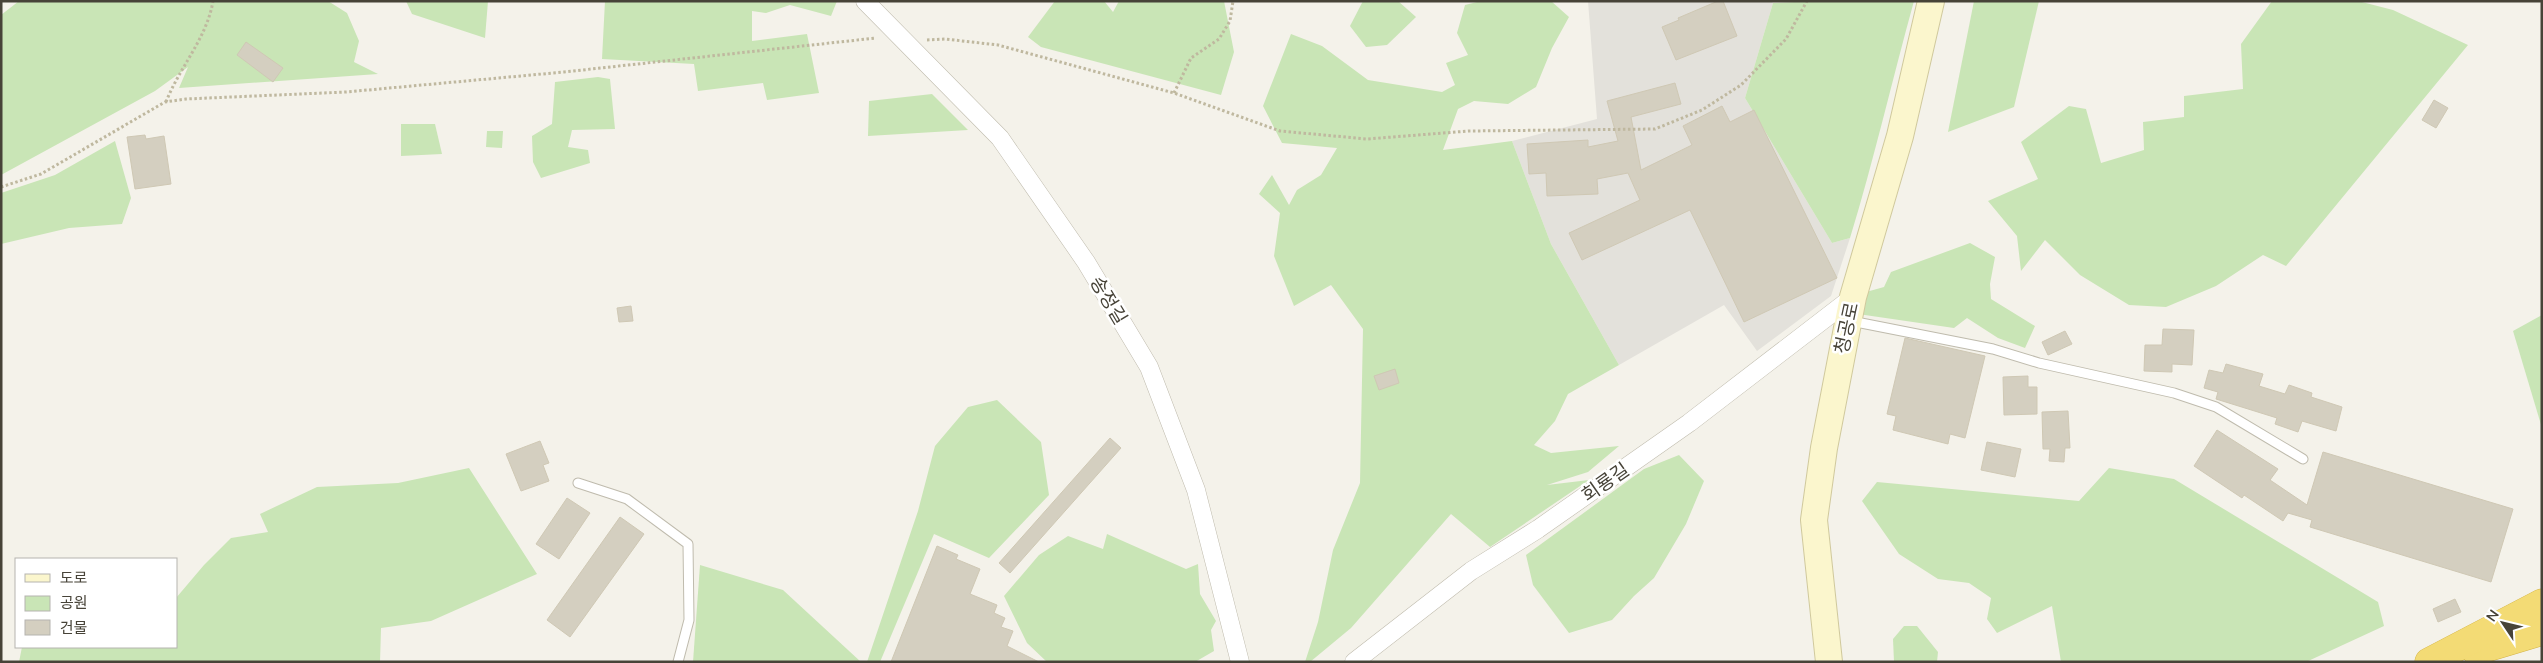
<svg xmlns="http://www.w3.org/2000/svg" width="2543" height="663" font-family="Mulish,'Noto Sans KR',sans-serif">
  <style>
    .industrial { fill: #e3e1db }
    .green { fill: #c9e5b6 }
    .building { fill: #d4cfc0; stroke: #cfc8b4 }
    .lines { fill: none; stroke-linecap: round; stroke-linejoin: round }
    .lane-casing { stroke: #bfbbad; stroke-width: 11 }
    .street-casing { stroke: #bfbbad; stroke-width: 19 }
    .secondary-casing { stroke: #d0c99d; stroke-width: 28 }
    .highway-casing { stroke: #d2b245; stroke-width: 29 }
    .path { stroke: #bfb89f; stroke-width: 3; stroke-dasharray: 2.5 2.5; stroke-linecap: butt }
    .lane { stroke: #fff; stroke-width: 9 }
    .street { stroke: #fff; stroke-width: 18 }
    .secondary { stroke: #fbf6cd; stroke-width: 26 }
    .highway { stroke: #f3db75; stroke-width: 28 }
    .labels { text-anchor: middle; stroke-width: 5; stroke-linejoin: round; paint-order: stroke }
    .street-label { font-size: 19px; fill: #474338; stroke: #fff }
  </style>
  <rect width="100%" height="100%" fill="#f4f2ea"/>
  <path class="industrial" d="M1588 1H1771L1773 3 1745 98 1832 243 1850 238 1831 296 1757 351 1724 305 1619 365 1551 244 1512 141 1597 119Z"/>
  <g class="green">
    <path d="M19 1H328L347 13 359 41 354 62 378 74 179 88 188 67 155 91 1 175V15Z"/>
    <path d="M406 1H488L485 38 412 14Z"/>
    <path d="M605 1H837L831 16 790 5 766 13 752 11V41L807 34 819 93 767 100 763 83 698 91 694 64 602 59Z"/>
    <path d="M1055 1H1104L1113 12 1119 1H1224L1234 52 1221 95 1041 47 1028 37Z"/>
    <path d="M1363 1H1398L1416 17 1387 45 1366 47 1350 26Z"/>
    <path d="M1481 1H1551L1569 17 1552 48 1536 87 1508 104 1474 101 1458 109 1443 150 1512 141 1551 244 1619 365 1568 394 1555 421 1534 445 1551 453 1619 446 1588 472 1547 485 1589 480 1490 547 1451 514 1351 628 1310 662H1305L1318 622 1333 550 1360 483 1363 329 1331 285 1294 306 1274 256 1280 213 1259 194 1272 175 1289 205 1297 190 1321 175 1337 148 1282 143 1263 106 1291 34 1322 46 1368 80 1442 92 1455 85 1446 63 1468 55 1457 33 1465 5Z"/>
    <path d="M1816 1H1914C1892 80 1874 160 1850 238L1832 243 1745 98 1773 3Z"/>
    <path d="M1974 1H2039L2014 107 1948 132Z"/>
    <path d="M2272 1H2358L2393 10 2468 45 2286 266 2263 255 2216 286 2166 307 2129 305 2080 275 2045 240 2021 271 2017 236 1988 201 2038 179 2021 142 2069 106 2086 109 2101 163 2144 150 2143 122 2184 117V96L2243 89 2241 44Z"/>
    <path d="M598 77 610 79 615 129 572 130 568 147 588 150 590 163 541 178 533 162 532 136 552 124 555 82Z"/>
    <path d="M932 94 968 130 868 136 869 101Z"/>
    <path d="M401 124H435L442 154 401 156Z"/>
    <path d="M487 131H503L502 148 486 147Z"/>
    <path d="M115 141 131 198 122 224 69 228 1 244V193L55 175Z"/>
    <path d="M1970 243 1995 257 1990 284 1991 299 2035 326 2025 348 1998 338 1967 318 1954 328 1858 314 1866 292 1884 287 1891 272Z"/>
    <path d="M2542 315V428L2513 331Z"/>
    <path d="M997 400 1041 442 1049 495 989 558 934 534 880 662H867L918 511 935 446 968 407Z"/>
    <path d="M1679 455 1704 481 1686 524 1654 578 1634 596 1612 620 1569 633 1533 585 1526 555 1644 469Z"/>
    <path d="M469 468 537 574 431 621 381 628 380 662H19L22 647H176V598L204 565 231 538 268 532 260 514 317 487 398 483Z"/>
    <path d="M2109 468 2174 479 2378 602 2384 626 2306 662H2061L2052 606 1997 633 1987 619 1991 598 1969 583 1938 579 1899 554 1862 501 1877 482 2079 501Z"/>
    <path d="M1107 534 1186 569 1198 564 1200 594 1216 621 1211 630 1214 651 1195 662H1047L1027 643 1004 596 1039 555 1068 536 1103 549Z"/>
    <path d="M700 565 783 590 861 662H693Z"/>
    <path d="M1904 626H1917L1938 652 1937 662H1894L1893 639Z"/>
  </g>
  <g class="building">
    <path d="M1718 1H1723L1737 36 1676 60 1662 27 1679 20 1678 18Z"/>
    <path d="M246 42 283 68 273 82 237 55Z"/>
    <path d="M1675 83 1681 104 1631 117 1641 170 1692 145 1683 126 1722 106 1730 122 1754 110 1837 278 1744 322 1690 210 1582 260 1569 233 1640 200 1628 173 1597 179 1598 194 1547 196 1546 173 1529 174 1527 144 1588 140V147L1618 141 1607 101Z"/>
    <path d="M2434 100 2448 108 2436 128 2422 120Z"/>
    <path d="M145 135 146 139 164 136 171 184 135 189 127 137Z"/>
    <path d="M631 306 633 321 619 322 617 308Z"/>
    <path d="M2163 329 2194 330 2192 365 2172 364V372L2144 371 2145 345H2162Z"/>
    <path d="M2065 331 2072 344 2048 355 2042 342Z"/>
    <path d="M1905 338 1985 356 1965 438 1950 434 1948 444 1893 430 1896 416 1887 414Z"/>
    <path d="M2226 364 2263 374 2259 386 2285 394 2289 385 2312 393 2311 397 2342 407 2336 431 2302 421 2298 432 2275 424 2277 418 2216 399 2218 392 2204 388 2209 370 2223 373Z"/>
    <path d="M1395 369 1399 383 1379 390 1374 376Z"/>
    <path d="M2028 376V387H2037V414L2004 415 2003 377Z"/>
    <path d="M2068 411 2070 448H2065L2064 462 2049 461 2050 449H2043L2042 412Z"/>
    <path d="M2217 430 2278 469 2270 480 2307 505 2323 452 2513 509 2491 582 2310 527 2312 520 2288 513 2283 521 2244 495 2242 498 2194 466Z"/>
    <path d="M1110 438 1121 448 1010 573 999 563Z"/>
    <path d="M540 441 549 463 543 465 549 481 521 491 506 454Z"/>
    <path d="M1987 442 2021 449 2015 477 1981 470Z"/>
    <path d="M567 498 590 513 559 559 536 544Z"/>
    <path d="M620 517 644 534 570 637 547 620Z"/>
    <path d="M937 546 958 555 956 559 980 569 970 594 997 605 994 613 1005 618 1001 627 1013 631 1007 646 1039 662H891Z"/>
    <path d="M2455 599 2461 612 2438 622 2433 609Z"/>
  </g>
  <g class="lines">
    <defs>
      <g id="lane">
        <path d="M1851 321 1993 349 2039 363 2174 393 2216 407 2303 459"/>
        <path d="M578 483 627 499 688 544 689 620 678 662"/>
      </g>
      <g id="street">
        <path d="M865 1 1000 138 1086 262 1149 367 1196 490 1240 662"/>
        <path d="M1354 662 1471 571 1538 529 1689 423 1853 297"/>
      </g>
      <path id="secondary" d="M1829 662 1814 520 1824 448 1853 297 1900 136 1931 1"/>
      <g id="highway">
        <path d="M2476 651 2542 631"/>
        <path d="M2429 662 2542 603"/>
      </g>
    </defs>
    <use href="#lane" class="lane-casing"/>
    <use href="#street" class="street-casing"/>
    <use href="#secondary" class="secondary-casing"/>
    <use href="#highway" class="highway-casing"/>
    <g class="path">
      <path d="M927 40 945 39 998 45 1174 93 1280 131 1367 139 1469 131 1655 129 1702 110 1741 85 1786 39 1807 1"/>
      <path d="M1174 93 1191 58 1219 39 1230 21 1233 1"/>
      <path d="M166 102C179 68 207 38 213 1"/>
      <path d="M1 187 41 174 165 102 186 99 346 92 564 72 876 38"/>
    </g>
    <use href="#lane" class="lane"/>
    <use href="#street" class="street"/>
    <use href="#secondary" class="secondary"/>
    <use href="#highway" class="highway"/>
  </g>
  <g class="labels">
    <g class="street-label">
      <text transform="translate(1109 300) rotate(59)" y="7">송정길</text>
      <text transform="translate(1846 328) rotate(-78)" y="7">청공로</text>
      <text transform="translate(1605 482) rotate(-35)" y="7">회룡길</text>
    </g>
  </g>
  <rect width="2543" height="663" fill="none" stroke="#474338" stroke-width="5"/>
  <rect x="15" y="558" width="162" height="90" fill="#ffffff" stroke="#b5b4af"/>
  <rect x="25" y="574" width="25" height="8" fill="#fbf6cd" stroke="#b5b4af"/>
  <text x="60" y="583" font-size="15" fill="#474338">도로</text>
  <rect x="25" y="596" width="25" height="15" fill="#c9e5b6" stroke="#b5b4af"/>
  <text x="60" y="608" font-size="15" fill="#474338">공원</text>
  <rect x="25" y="620" width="25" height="15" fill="#d4cfc0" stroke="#b5b4af"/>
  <text x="60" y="633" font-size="15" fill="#474338">건물</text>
  <g transform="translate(2503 623) rotate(305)" stroke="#ffffff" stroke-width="4" paint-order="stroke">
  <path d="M0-4L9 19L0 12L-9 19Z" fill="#474338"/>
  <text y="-8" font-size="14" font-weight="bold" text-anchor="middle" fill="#474338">N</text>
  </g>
</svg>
